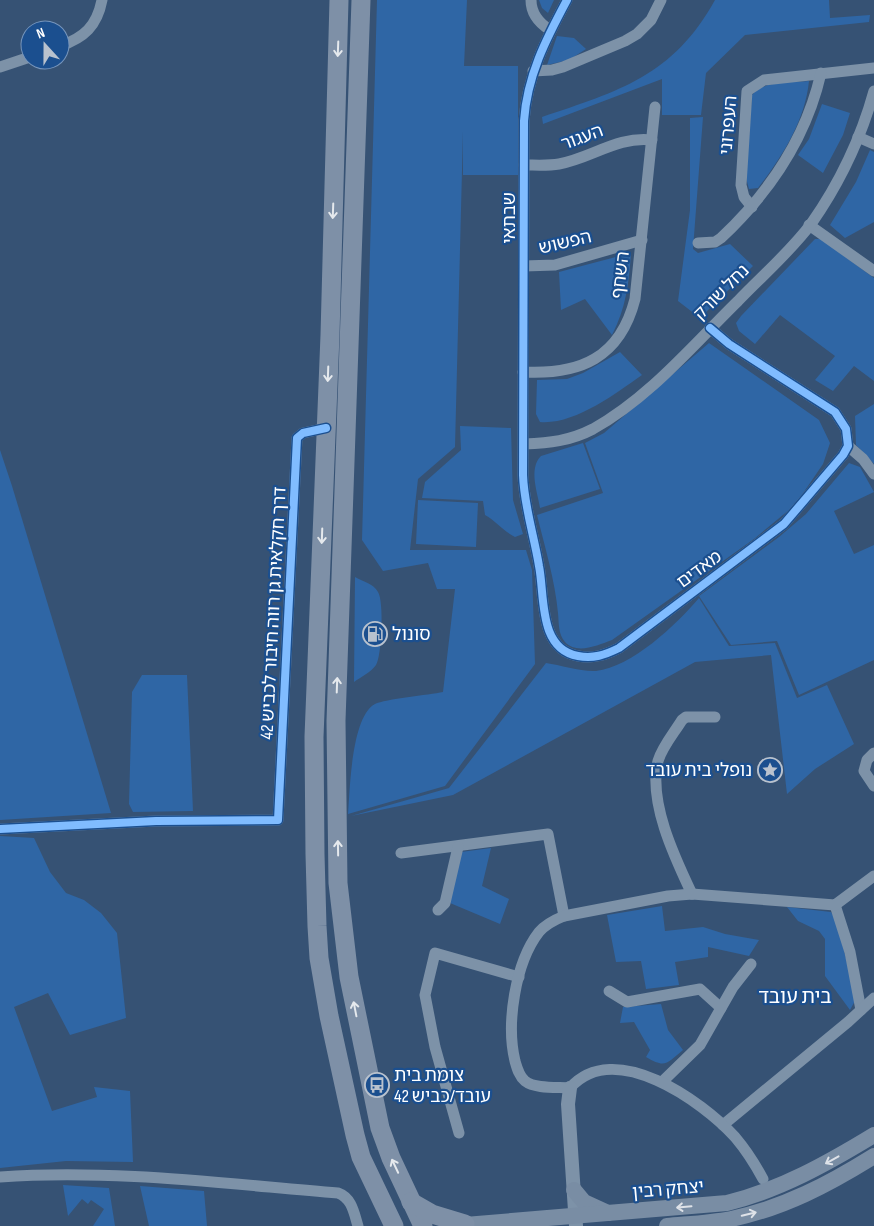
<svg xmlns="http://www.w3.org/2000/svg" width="874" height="1226" font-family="'Sofia Sans Condensed','Noto Sans Hebrew',sans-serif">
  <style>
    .green { fill: #2f66a5 }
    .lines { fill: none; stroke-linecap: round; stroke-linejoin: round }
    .minor { stroke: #7d92a8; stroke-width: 11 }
    .tertiary { stroke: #7d92a8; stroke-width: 14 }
    .secondary { stroke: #798da4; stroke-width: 16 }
    .trunk { stroke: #7e90a7; stroke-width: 19 }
    .cycleway-casing { stroke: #1b4f8f; stroke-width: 11 }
    .cycleway { stroke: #80bcff; stroke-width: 8 }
    .oneway { stroke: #e5e9ed }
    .oneway2 { stroke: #dee2e8 }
    .labels { text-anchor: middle; stroke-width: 4.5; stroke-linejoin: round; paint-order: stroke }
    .street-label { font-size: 18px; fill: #fff; stroke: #1b4f8f }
    .poi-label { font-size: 18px; fill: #fff; stroke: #1b4f8f; text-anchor: start }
    .quarter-label { font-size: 20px; fill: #fff; stroke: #1b4f8f }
  </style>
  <rect width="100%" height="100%" fill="#365274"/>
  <g class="green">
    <path d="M377 0H467L464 66H518V175H463V131L455 447 418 479 410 550H526L532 570 535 664 445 786 348 814C350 790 351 717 375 704 385 699 429 695 443 692L455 589H437L428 563 383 571 362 540Z"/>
    <path d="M539 0H554L548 13 542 8Z"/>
    <path d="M715 0H829L830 18 870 15 869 22 745 35 706 73 701 115H662V79L543 124 542 117C619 91 673 76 715 0Z"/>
    <path d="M557 36 574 38 586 49 569 60 547 65Z"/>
    <path d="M809 81C805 121 782 157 758 188L749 189 746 178 752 95C764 80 791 83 809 81Z"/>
    <path d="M822 104 850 113 843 135 823 173 798 155 809 139Z"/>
    <path d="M703 117 693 249 698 253 730 244 753 266 700 318 678 301 690 210V118Z"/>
    <path d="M870 150 874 152V222L845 238 830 225 856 182Z"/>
    <path d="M815 239H821L874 278V381L854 366 833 391 815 380 835 356 780 315 755 344 739 331 736 323 741 316Z"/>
    <path d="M631 253C629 283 626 308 612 335L585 299 561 310 559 272Z"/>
    <path d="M709 343 819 420 830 443 823 464 795 505 754 539 612 640C598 645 577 655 565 642 558 634 559 623 558 613 555 580 545 548 537 515L603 493 585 443 604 433Z"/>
    <path d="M620 352 642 375C615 394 574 425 540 422L536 414 537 380 567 379 583 373Z"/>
    <path d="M874 404V464L856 445 855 416Z"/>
    <path d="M460 426 511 428 513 500 523 534 515 537C503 531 496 521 485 515L483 501 422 498 425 482 461 450Z"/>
    <path d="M583 443 600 489 540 508C538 493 528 469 541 456Z"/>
    <path d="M0 450 12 486 111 813 0 820Z"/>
    <path d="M849 463 860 467 874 492 834 511 854 554 874 545V660L799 695 777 641 731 645 699 596 779 537 806 514Z"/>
    <path d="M418 500 478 503 476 547 416 544Z"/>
    <path d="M355 577C362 581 374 584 378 592 384 601 382 656 376 665 371 672 361 677 354 682Z"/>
    <path d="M699 598 729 646 775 643 797 698 827 685 854 744 815 769 787 794 771 655 695 662 453 795 351 816 449 788 546 663C561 665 581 672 596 671 632 667 676 625 699 598Z"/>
    <path d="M142 675H187L193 811 133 812 129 804 132 692Z"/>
    <path d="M0 836 34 838 50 872 66 893 84 900 101 913 117 933 126 1018 70 1035 48 993 14 1007 52 1111 97 1097 94 1087 130 1091 133 1162 66 1161 0 1168Z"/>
    <path d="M491 848 482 886 509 899 500 924 450 903 461 852Z"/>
    <path d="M662 906 665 931 703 927 725 934 759 940 749 956 708 947V957L675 962 679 985 646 989 641 961 616 962 607 915Z"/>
    <path d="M787 907 831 912 837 922 856 999 850 1010 825 976V939L819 931 798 921Z"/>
    <path d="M661 1004 668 1030 683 1050C667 1063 666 1069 646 1057L650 1050 634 1022 620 1023 623 1007Z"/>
    <path d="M63 1185 109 1188 115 1226H93L104 1209 91 1200 88 1204 82 1199 68 1216Z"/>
    <path d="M140 1186 204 1191 207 1226H149Z"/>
  </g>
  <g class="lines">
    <g class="minor">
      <path d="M531 0C531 14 539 23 550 30"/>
      <path d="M567 0C546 39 527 76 524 121L523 475C524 506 534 535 539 566 545 596 538 649 578 656 593 659 605 655 619 648L784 524 843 455 848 446 846 429 835 412 729 344 710 328"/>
      <path d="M60 46C84 38 97 26 102 0"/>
      <path d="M0 67 30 57"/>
      <path d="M533 71 552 70 563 67 625 41 637 34 651 20 661 0"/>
      <path d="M858 137 874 144"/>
      <path d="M524 165C535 165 548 166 559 164 592 158 617 136 652 140"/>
      <path d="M752 207 744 197 741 185 747 91 764 80 874 68"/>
      <path d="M809 225 874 271"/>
      <path d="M698 243 715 242 721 238C770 192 806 139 821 73"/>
      <path d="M524 266 555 265 642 240"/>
      <path d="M523 372C580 375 620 358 635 299L655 107"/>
      <path d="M524 444C549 443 570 441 593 429 649 398 693 345 738 301 762 276 790 252 811 224 839 184 861 138 874 91"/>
      <path d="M848 446 863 459 874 474"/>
      <path d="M874 753 867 760 864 771 874 786"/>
      <path d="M0 829 156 821 278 820 297 438 303 433 326 428"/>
      <path d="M401 853 548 834 564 916"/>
      <path d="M692 894C675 858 648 802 658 761 662 747 674 733 682 720L686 717H715"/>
      <path d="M835 905 850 952 861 1010"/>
      <path d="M438 910 445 903 458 847"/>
      <path d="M609 991 627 1002 700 989 721 1008"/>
      <path d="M662 1082 700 1045 733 987 751 964"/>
      <path d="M723 1125 848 1022 874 998"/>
      <path d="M459 1133 435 1047 425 995 435 953 519 977"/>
      <path d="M0 1177C112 1169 226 1184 338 1193 352 1198 354 1213 358 1226"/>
      <path d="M763 1179C755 1164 746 1150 735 1137 702 1101 614 1038 570 1088 557 1087 535 1089 525 1081 519 1076 517 1068 515 1061 506 1024 515 963 539 932 546 924 554 920 564 916L668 896 692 894 835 905 874 876"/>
    </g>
    <path class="tertiary" d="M570 1088 568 1104 576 1226"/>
    <g class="secondary">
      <path d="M574 1190 584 1202 608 1213"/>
      <path d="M453 1226 727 1203C780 1190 828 1163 874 1135"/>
      <path d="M667 1226C688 1224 710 1223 731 1219 784 1208 829 1184 874 1156"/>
    </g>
    <g class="trunk">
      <path d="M339 0 330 335 314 737 315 854 317 926 319 958 329 1016 355 1135 361 1157 394 1226"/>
      <path d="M361 0 336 721 338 883 349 977 380 1128 391 1158 423 1226"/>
      <path d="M411 1202 432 1214 465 1224"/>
    </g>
    <defs>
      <g id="cycleway">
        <path d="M567 0C546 39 527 76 524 121L523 475C524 506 534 535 539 566 545 596 538 649 578 656 593 659 605 655 619 648L784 524 843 455 848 446 846 429 835 412 729 344 710 328"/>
        <path d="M0 829 156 821 278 820 297 438 303 433 326 428"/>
      </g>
    </defs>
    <use href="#cycleway" class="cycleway-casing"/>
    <use href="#cycleway" class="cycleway"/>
  </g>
  <defs><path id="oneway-shaft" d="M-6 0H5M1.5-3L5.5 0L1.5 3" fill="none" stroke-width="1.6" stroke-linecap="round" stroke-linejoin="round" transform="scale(1.25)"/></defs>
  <g class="oneway">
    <use href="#oneway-shaft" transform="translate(338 49) rotate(92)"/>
    <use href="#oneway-shaft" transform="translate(333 211) rotate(92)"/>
    <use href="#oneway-shaft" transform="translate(328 374) rotate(92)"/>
    <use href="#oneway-shaft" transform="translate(322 536) rotate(92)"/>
    <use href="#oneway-shaft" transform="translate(337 685) rotate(-88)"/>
    <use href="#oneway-shaft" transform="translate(338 848) rotate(-91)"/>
    <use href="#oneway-shaft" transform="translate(355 1009) rotate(-101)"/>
    <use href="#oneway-shaft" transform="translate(395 1166) rotate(-115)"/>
  </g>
  <g class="oneway2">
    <use href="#oneway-shaft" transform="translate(832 1160) rotate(151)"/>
    <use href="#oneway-shaft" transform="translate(684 1207) rotate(175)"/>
    <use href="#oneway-shaft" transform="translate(749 1214) rotate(-14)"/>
  </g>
  <defs>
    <symbol id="fuel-ring" viewBox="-11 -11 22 22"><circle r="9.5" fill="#1b4f8f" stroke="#b9c2ce" stroke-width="1.5"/><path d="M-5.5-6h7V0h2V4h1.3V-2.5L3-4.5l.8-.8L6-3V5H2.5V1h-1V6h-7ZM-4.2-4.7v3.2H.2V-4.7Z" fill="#b9c2ce"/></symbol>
    <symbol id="sight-ring" viewBox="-11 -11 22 22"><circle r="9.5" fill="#1b4f8f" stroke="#b9c2ce" stroke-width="1.5"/><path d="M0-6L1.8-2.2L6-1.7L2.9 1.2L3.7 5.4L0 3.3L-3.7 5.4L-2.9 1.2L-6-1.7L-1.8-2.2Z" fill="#b9c2ce"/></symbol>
    <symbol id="bus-ring" viewBox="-11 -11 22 22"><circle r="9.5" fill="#1b4f8f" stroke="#b9c2ce" stroke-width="1.5"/><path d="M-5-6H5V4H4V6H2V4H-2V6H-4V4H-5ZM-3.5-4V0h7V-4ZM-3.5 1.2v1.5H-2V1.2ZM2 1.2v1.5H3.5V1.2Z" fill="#b9c2ce"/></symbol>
  </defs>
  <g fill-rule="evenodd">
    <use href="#fuel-ring" x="361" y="620" width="28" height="28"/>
    <use href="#sight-ring" x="756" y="756" width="28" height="28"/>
    <use href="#bus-ring" x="363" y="1071" width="28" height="28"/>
  </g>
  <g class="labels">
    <g class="street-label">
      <text transform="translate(728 125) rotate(-85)" y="6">העפרוני</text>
      <text transform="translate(582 137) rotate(-20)" y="6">העגור</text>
      <text transform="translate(509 218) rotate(-90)" y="6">שבתאי</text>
      <text transform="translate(565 242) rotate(-13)" y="6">הפשוש</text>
      <text transform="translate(620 275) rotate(-83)" y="6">השחף</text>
      <text transform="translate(721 292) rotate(-45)" y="6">נחל שורק</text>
      <text transform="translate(699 569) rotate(-36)" y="6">מאדים</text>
      <text transform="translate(273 613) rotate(-87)" y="6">דרך חקלאית גן רווה חיבור לכביש 42</text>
      <text transform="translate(668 1189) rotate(-5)" y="6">יצחק רבין</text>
    </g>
    <g class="poi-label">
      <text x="392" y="640">סונול</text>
      <text x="752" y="776" text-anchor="end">נופלי בית עובד</text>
      <text x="394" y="1081">צומת בית<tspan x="394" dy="21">עובד/כביש 42</tspan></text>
    </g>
    <g class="quarter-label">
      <text x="795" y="1003">בית עובד</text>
    </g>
  </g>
  <g transform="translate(45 45) rotate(339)"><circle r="24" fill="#1b4f8f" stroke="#7695bc"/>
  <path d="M0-4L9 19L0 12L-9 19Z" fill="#b9c2ce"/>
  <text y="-8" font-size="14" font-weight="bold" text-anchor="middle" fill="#ffffff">N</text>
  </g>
</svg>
